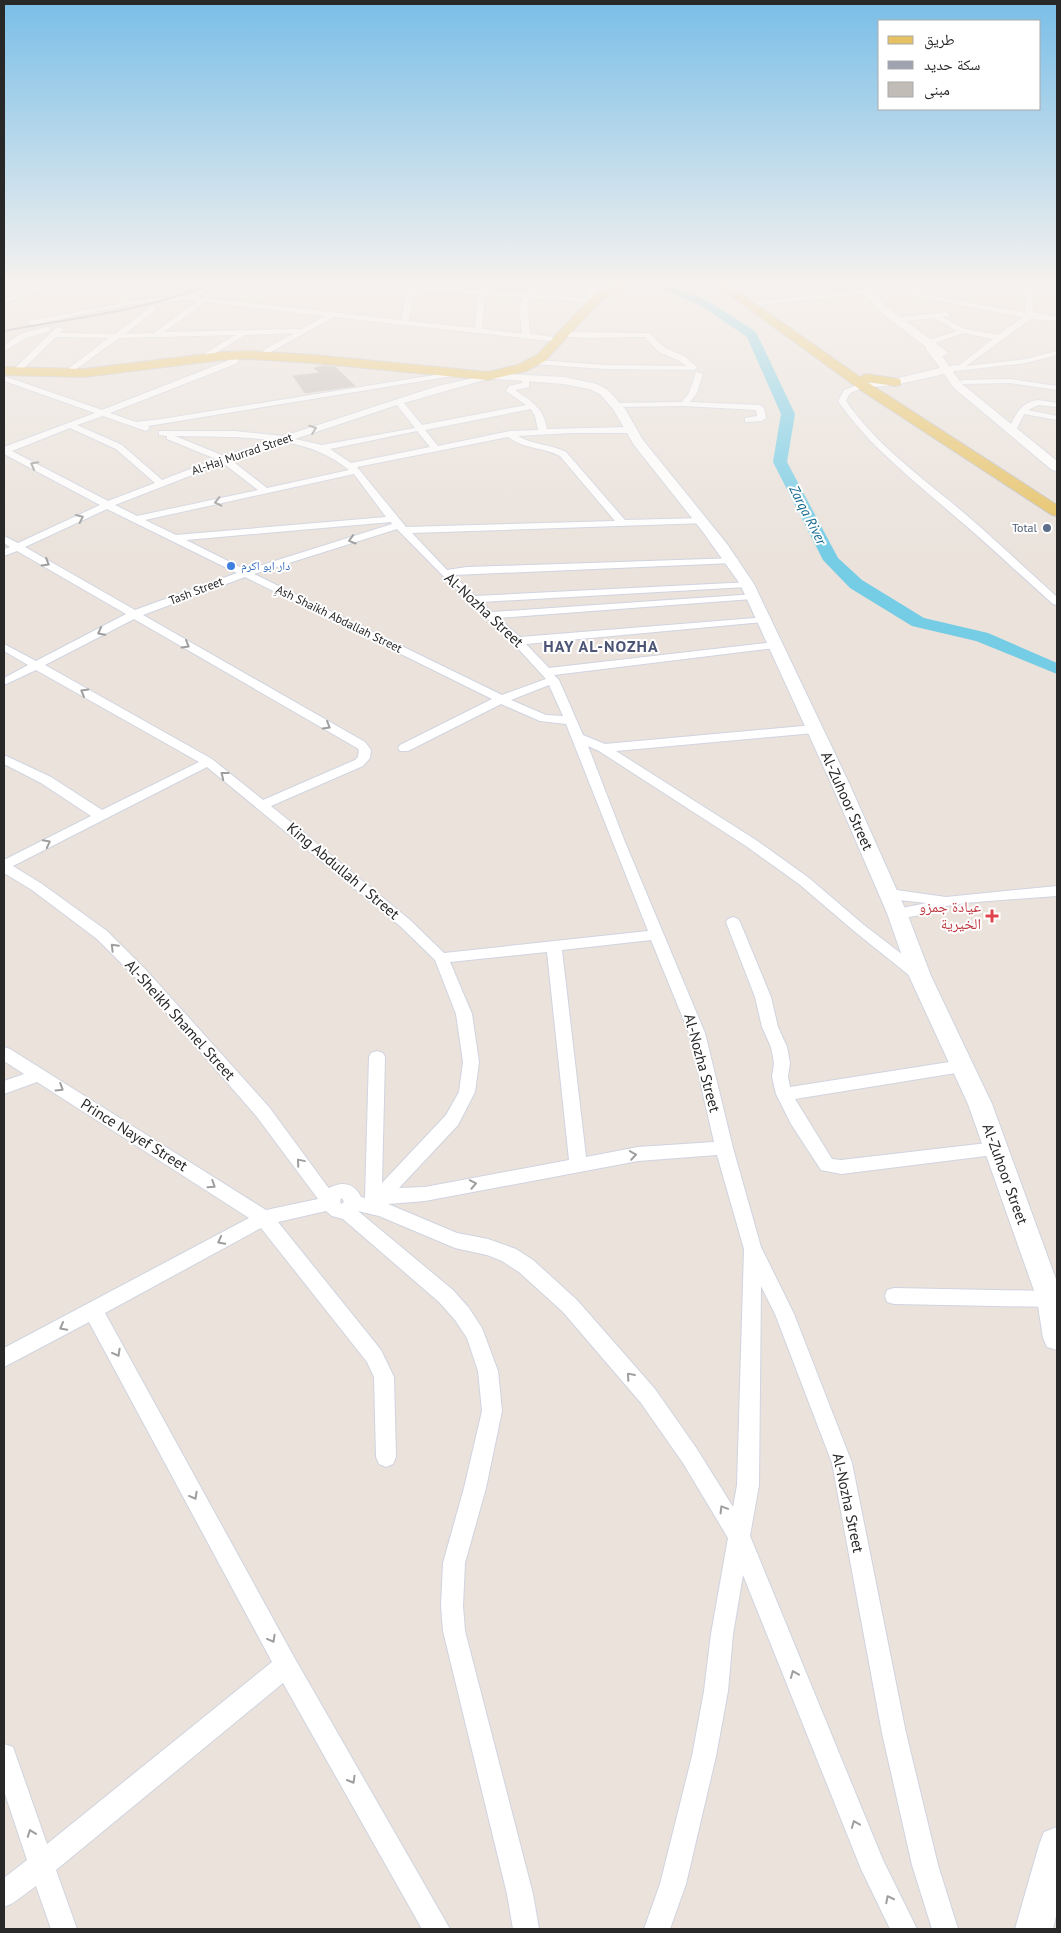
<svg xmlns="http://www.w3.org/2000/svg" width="1061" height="1933" font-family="'PT Sans','Noto Naskh Arabic',sans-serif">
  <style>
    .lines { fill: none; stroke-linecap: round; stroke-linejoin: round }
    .river { fill: #74cce5; fill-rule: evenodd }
    .building { fill: #c2bcb7; stroke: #c4beb5 }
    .street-casing { stroke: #d0d4e0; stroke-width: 2 }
    .secondary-casing { stroke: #d0d4e0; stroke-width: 2 }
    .primary-casing { stroke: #c3c3c3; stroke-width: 2 }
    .street { fill: #fff; fill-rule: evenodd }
    .secondary { fill: #fff; fill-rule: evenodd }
    .primary { fill: #e6c163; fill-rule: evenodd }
    .rail { stroke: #9ea2b1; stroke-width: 2 }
    .oneway { stroke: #9e9e9e }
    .service-dot { fill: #5c6f8a; stroke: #fff; stroke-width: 2 }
    .shop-dot { fill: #3f7fe0; stroke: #fff; stroke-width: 2 }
    .health-dot { fill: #e0444e; stroke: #fff; stroke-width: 2 }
    .labels { text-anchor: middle; stroke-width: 4; stroke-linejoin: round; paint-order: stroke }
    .far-street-label { font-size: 12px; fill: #282828; stroke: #fff }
    .far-service-label { font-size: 12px; fill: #4e5e75; stroke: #fff; text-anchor: end }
    .far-shop-label { font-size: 12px; fill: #366cbe; stroke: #fff; text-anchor: start }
    .far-water-label { font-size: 14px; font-style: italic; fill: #166a8e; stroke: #fff }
    .street-label { font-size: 15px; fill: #282828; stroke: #fff }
    .health-label { font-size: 15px; fill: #be3a42; stroke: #fff; text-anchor: end }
    .far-district-label { font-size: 16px; font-weight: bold; letter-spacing: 1px; fill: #4c5575; stroke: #fff }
  </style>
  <rect width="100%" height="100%" fill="#eae2db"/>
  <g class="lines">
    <path class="river" d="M650 284H665L708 301 756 332 795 414 787 462 838 558 862 580 924 618 988 633 1057 663V674L976 641 912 626 850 588 823 560 773 462 781 414 747 337 700 305Z"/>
  </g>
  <path class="building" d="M324 366 335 367 355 386 305 393 293 376 320 373 314 368Z"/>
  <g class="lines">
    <defs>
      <g id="street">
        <path d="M47 284H57L4 303V299Z"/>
        <path d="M213 284H222L197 297 401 320 408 289 370 286 367 284H416L479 290 480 284H486V291L527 294 534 284H541L534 294 584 298 588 300 584 302 531 298 527 303 530 334 553 337 554 339 550 341 334 317 267 354 263 352 264 350 294 333 245 335 209 357 205 355 206 353 235 335 119 338 72 372H69V368L109 338 56 337 21 371 14 369 57 327 64 329 60 333 115 334 152 306 156 308 155 310 125 334 154 333 198 301C147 296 83 315 32 325L28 323 29 321 134 301 178 295 188 296ZM415 289 478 294 475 328 408 321ZM485 295 524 298 519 303 522 334 482 329ZM206 302 325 316 302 329 164 332Z"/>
        <path d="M914 284H921L917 293 1025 313V298L1020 284H1027L1033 298V312L1057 317V321L1031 319 966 366 1026 359 1057 351V355L1026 363 955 371 954 369 993 339 964 333 929 345 925 343 926 341 957 331 934 318 897 322 893 320 894 318 946 312 950 314 949 316 942 317 965 329 998 335 1023 317 913 296 910 293Z"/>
        <path d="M869 290 871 291V293L759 305 755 303 759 301Z"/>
        <path d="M1052 291 1057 294V299L1049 293Z"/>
        <path d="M47 327H50V331L26 338 4 351V346L20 334Z"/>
        <path d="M562 332 649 333 665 348 684 356 698 368 694 370 605 369 533 364V360H536L605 365 686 366 678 360 659 352 644 337 584 338 562 336Z"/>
        <path d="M232 354 239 356 238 362 233 365 110 413 136 422 162 419 459 371 463 373 459 375 148 426 150 428 146 431 103 416 77 425 122 445 162 480 216 459 167 439V436L159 435V431H235L284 436 438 386 491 374V378L404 403 422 425 526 405 506 391 509 386 522 383 523 376H529V387L515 390C531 401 544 408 547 429L629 427 633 430 629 433H572L518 436C533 445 551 444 566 452L625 520 703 518 708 521 706 523 412 533 447 570 467 567 737 558 738 560 733 563 453 575 475 596 751 582 752 584 751 586 747 587 481 602 492 612 756 594 757 596 752 599 498 618 520 637 767 617 768 619 767 621 763 622 526 644 549 668 775 642 781 645 775 648 554 675 559 680 583 735 605 744 814 725 820 729 814 733 616 751 756 840 809 878 864 925 925 972 928 976 925 980 920 981 915 980 854 931 799 884 746 846 599 751 588 746 625 842 705 1033 733 1148 761 1247 794 1314 852 1463 906 1733 938 1865 958 1929H932L912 1865 882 1733 832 1463 775 1314 761 1286 759 1485 750 1536 883 1860 917 1929H890L861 1869 743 1575 733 1634 728 1691 716 1756 686 1884 670 1929H644L660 1884 692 1756 704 1691 711 1634 728 1538 683 1463 641 1403 563 1312 519 1272 502 1261 487 1255 455 1248 379 1216 358 1211 453 1290 469 1308 482 1328 498 1371 502 1411 486 1488 465 1563 463 1606 465 1631 533 1894 539 1929H513L507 1894 443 1631 441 1606 443 1563 464 1488 482 1411 478 1371 467 1338 455 1320 439 1302 343 1219 332 1216 326 1211 278 1222 381 1350 394 1377 396 1457 393 1464 386 1467 379 1464 376 1457 374 1377 367 1362 261 1228 105 1313 294 1657 450 1929H422L283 1683 56 1870 77 1929H51L36 1886 13 1903 4 1907V1878L27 1860 4 1791V1744L13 1747 47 1844 272 1662 89 1322 4 1367V1348L249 1218 37 1082 4 1094V1081L24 1074 4 1061V1047L10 1049 266 1210 318 1199 257 1117 136 978 97 939 32 890 4 873V860L91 816 41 783 4 764V755L51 777 102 810 199 762 36 670 4 685V678L28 665 4 651V644L36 661 126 614 17 551 4 556V549L10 547 4 543V536L18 543 100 505 4 454V447L95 413 4 381V376L102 410 227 361 231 359ZM397 405 415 428 322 445 295 439ZM531 409 535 416 538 430 510 431 438 446 425 430ZM70 428 116 449 155 483 108 501 12 451ZM417 431 430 447 351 463 330 449ZM175 436 235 437 274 440 224 456ZM508 437C524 449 543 447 560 456L615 521 406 527 357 467ZM285 442C311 447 329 454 349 470L267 488 231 460ZM223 463 258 490 137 516 115 505ZM354 474 386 517 176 535 145 520ZM107 509 237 573 135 610 25 547ZM391 522 392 524 246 570 186 540ZM397 529 465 598 466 601 470 602 513 643 546 679 502 695 254 574ZM245 577 492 699 400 745 398 748 400 751H408L501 704 540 721 566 724 648 931 444 953 410 920 271 806 363 766 370 758 371 750 365 742 143 615ZM134 619 357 748 359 750 358 757 355 760 263 800 212 759 45 665ZM549 685 563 716 546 715 511 700ZM207 767 400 926 435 960 456 1014 463 1062 459 1092 446 1115 382 1183 385 1057 383 1053 377 1051 371 1053 369 1057 365 1198 361 1197C354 1183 343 1181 329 1188L327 1186 269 1107 146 970 107 931 42 884 13 866ZM651 940 689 1033 714 1142 638 1147 586 1157 562 950ZM547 952 569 1160 425 1187 399 1188 458 1125 475 1092 479 1062 472 1014 450 962ZM717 1155 744 1249 737 1485 733 1507 697 1449 655 1389 577 1300 533 1260 516 1249 488 1239 457 1233 388 1204 425 1201 638 1161ZM342 1198 344 1202 341 1204 340 1200Z"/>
        <path d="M696 372 703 374 697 393 690 402 760 405 764 408 766 418 762 421 745 422V418L757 416 756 410 684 406 615 407 611 405 615 403 682 402 689 393Z"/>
        <path d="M1010 379 1057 386V390L1010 383 963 384 959 382 963 380Z"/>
        <path d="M860 384 868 386 850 393 846 401C876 444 917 474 957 507 991 536 1024 567 1057 597V605L1053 604C1019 574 986 542 951 513 910 477 869 446 838 401L844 390Z"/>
        <path d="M1038 400 1057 403V407L1038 405 1028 410 1057 416V420L1024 414 1015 432H1009L1008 430C1016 415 1019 403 1038 400Z"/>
        <path d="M1057 886V896C1022 899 987 900 952 905 933 908 912 922 892 916L890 913 892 910 927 903 889 899 884 897 882 894 884 891 889 889 946 897Z"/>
        <path d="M733 917 738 919 740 922 771 997 778 1027 787 1047 790 1063 788 1077 790 1087 962 1060 968 1062 970 1066 968 1070 962 1072 795 1099 832 1159 841 1160 996 1142 1002 1144 1005 1149 1002 1154 841 1174 821 1170 791 1124 776 1094 772 1077 774 1063 771 1047 762 1027 755 997 726 922 728 919Z"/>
        <path d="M894 1288 1050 1291 1057 1293V1304L1050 1307 894 1304 887 1302 885 1296 887 1290Z"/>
      </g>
      <g id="secondary">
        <path d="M584 284H594L598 301 597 303H589L588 301Z"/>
        <path d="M858 284H868L887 307 946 351 947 353 946 355 942 356 949 366 956 365 962 368 953 372 962 384 1057 461V471L1052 470 954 388 944 374 895 385 860 388 858 386 860 384 895 379 940 368 926 349V347L879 311Z"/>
        <path d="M488 373 564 377 597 384 608 390 625 409 643 440 727 544 754 584 848 781 907 913 931 976 992 1104 1057 1282V1350L1047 1347 1043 1338 1037 1299 968 1104 909 976 887 913 830 781 740 584 703 532 634 445 613 409 600 394 589 389 564 384 484 378 482 376 484 374Z"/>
        <path d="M1057 1827V1912L1053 1929H1015L1039 1845 1044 1832Z"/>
      </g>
      <g id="primary">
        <path d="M617 284H631L602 299 545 361 526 371 488 380 314 363 249 359 222 360 84 377 4 375V367L84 369 222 352 249 351 314 355 488 372 518 365 537 355 594 295Z"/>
        <path d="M715 284H727L860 377 866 374 900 379 901 382 900 385 895 386 867 382 1057 505V516L1052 515 862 391Z"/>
      </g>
    </defs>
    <use href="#street" class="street-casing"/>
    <use href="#secondary" class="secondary-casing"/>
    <use href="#primary" class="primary-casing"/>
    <use href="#street" class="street"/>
    <use href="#secondary" class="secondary"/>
    <use href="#primary" class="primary"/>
    <path class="rail" d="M4 331C73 318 145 311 210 284"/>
  </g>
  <defs><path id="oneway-chevron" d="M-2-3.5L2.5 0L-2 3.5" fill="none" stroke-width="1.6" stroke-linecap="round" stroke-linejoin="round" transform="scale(1.25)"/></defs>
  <g class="oneway">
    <use href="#oneway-chevron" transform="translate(313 429) rotate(-19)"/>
    <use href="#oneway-chevron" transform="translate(34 465) rotate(-152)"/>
    <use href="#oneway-chevron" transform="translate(218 502) rotate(167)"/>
    <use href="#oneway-chevron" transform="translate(80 518) rotate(-25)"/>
    <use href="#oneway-chevron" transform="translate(352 540) rotate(163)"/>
    <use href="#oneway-chevron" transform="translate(46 563) rotate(31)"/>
    <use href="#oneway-chevron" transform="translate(101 632) rotate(152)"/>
    <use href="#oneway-chevron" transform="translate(186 645) rotate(30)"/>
    <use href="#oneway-chevron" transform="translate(84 692) rotate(-150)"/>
    <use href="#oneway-chevron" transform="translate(327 726) rotate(30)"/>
    <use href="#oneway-chevron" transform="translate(224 775) rotate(-142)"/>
    <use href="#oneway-chevron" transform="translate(47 843) rotate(-27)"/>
    <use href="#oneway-chevron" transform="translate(114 947) rotate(-135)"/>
    <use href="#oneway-chevron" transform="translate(60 1088) rotate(32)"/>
    <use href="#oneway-chevron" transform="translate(633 1155) rotate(-9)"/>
    <use href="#oneway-chevron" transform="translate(300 1162) rotate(-130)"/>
    <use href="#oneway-chevron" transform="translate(473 1184) rotate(-11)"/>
    <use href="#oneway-chevron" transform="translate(212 1185) rotate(33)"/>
    <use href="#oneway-chevron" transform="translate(221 1241) rotate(152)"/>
    <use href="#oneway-chevron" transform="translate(63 1327) rotate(152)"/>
    <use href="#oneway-chevron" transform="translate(117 1353) rotate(61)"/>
    <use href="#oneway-chevron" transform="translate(630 1376) rotate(-131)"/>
    <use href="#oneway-chevron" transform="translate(194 1496) rotate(61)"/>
    <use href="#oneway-chevron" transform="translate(723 1509) rotate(-121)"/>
    <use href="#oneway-chevron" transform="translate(272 1639) rotate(61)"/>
    <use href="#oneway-chevron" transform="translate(794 1674) rotate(-112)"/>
    <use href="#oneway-chevron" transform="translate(352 1780) rotate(60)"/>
    <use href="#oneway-chevron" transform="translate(855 1824) rotate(-112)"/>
    <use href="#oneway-chevron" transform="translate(31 1833) rotate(-110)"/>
    <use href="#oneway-chevron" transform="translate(889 1899) rotate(-117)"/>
  </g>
  <linearGradient id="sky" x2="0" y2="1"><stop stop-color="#79bee7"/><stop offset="0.51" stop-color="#f6f2ef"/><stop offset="1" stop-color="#f6f2ef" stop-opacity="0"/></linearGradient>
  <rect width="1061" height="555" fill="url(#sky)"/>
  <circle class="service-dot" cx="1047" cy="528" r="5"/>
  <circle class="shop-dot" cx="231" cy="566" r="5"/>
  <path class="health-dot" d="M989.5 908.5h5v5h5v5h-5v5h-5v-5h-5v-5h5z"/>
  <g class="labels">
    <g class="far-street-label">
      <text transform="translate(242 454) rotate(-19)" y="4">Al-Haj Murrad Street</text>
      <text transform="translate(196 591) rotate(-21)" y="4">Tash Street</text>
      <text transform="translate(339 619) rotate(26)" y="4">ِِAsh Shaikh Abdallah Street</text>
    </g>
    <g class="far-service-label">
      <text x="1037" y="532">Total</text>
    </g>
    <g class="far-shop-label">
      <text x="241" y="570">دار ابو اكرم</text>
    </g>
    <g class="far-water-label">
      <text transform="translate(808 515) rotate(63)" y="5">Zarqa River</text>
    </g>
    <g class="street-label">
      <text transform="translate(484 610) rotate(43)" y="5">Al-Nozha Street</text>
      <text transform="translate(847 801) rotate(66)" y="5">Al-Zuhoor Street</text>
      <text transform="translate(343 871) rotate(40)" y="5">King Abdullah I Street</text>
      <text transform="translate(180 1020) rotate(48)" y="5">Al-Sheikh Shamel Street</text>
      <text transform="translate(702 1063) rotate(75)" y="5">Al-Nozha Street</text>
      <text transform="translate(134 1135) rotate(32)" y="5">Prince Nayef Street</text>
      <text transform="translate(1005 1174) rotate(70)" y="5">Al-Zuhoor Street</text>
      <text transform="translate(848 1503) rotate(78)" y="5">Al-Nozha Street</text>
    </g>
    <g class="health-label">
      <text x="981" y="912">عيادة جمزو<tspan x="981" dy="17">الخيرية</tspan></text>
    </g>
    <g class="far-district-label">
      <text x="601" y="652">HAY AL-NOZHA</text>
    </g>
  </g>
  <rect width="1061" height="1933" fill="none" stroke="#282828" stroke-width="10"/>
  <rect x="878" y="20" width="162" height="90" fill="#ffffff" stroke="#a9a9a9"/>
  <rect x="888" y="36" width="25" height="8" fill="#e6c163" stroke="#a9a9a9"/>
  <text x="924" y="45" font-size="15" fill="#282828">طريق</text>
  <rect x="888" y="61" width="25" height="8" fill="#9ea2b1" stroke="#a9a9a9"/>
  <text x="924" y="70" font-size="15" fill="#282828">سكة حديد</text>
  <rect x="888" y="82" width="25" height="15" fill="#c2bcb7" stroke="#a9a9a9"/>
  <text x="924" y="95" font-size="15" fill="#282828">مبنى</text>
</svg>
